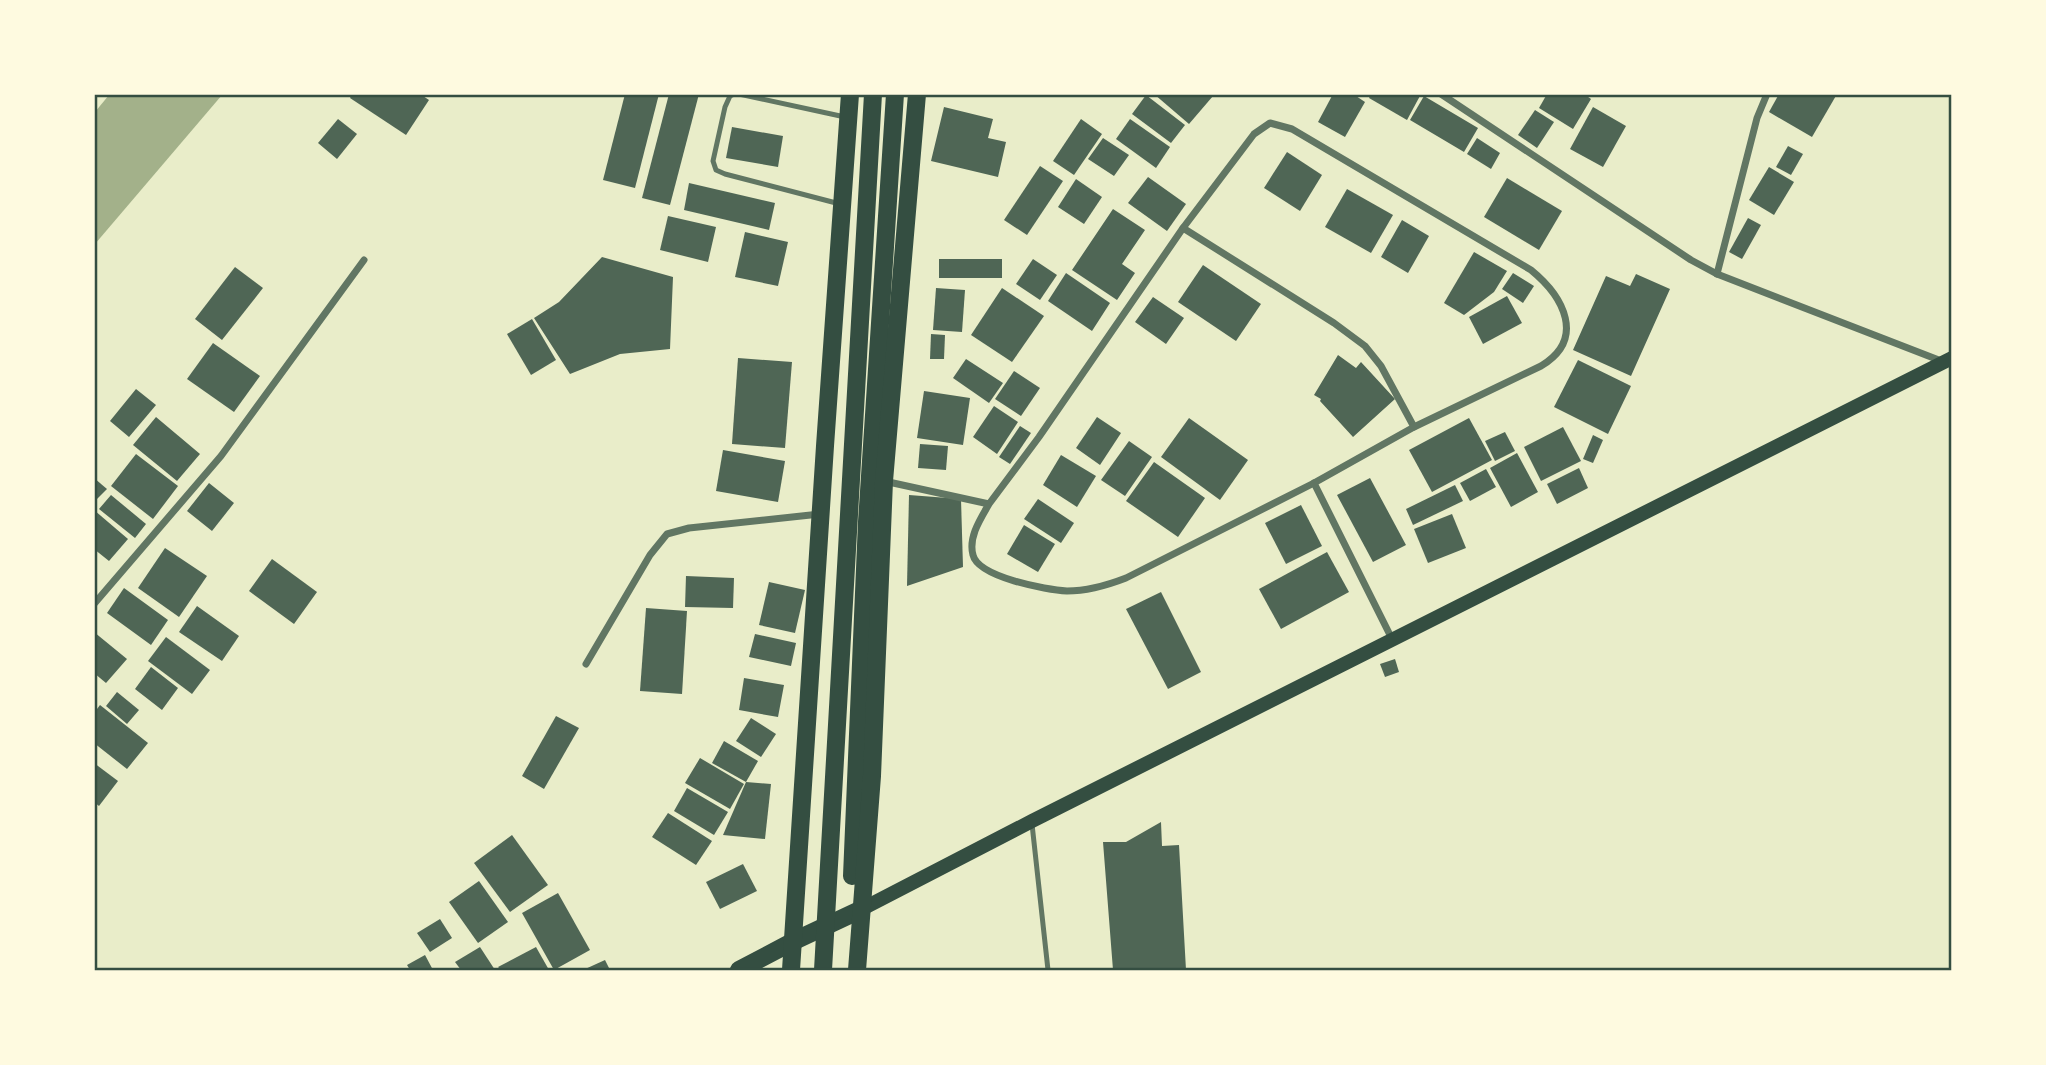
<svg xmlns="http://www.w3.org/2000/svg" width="2046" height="1065" font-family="Rubik,sans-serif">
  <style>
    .water { fill: #a3b18a }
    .building { fill: #4f6655 }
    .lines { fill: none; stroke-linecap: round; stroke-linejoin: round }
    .service { stroke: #617663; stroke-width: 5 }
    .minor { stroke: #617663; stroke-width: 7 }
    .secondary { stroke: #344e41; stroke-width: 14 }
    .primary { stroke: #344e41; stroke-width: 18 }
    .neatline { fill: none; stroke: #344e41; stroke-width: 2.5 }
  </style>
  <rect width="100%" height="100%" fill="#e9edc9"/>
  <path class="water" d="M109 95H222L95 244V112Z"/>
  <g class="building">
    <path d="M352 94H420L429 100 406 135 350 98Z"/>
    <path d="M625 94H659L635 188 603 180Z"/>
    <path d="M669 94H699L670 205 642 198Z"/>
    <path d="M1154 94H1211L1213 96 1189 124Z"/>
    <path d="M1333 94H1353L1365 102 1345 137 1318 122Z"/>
    <path d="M1371 94H1421L1407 120 1369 98Z"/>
    <path d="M1547 94H1584L1591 99 1573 129 1539 108Z"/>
    <path d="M1779 94H1837L1812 137 1769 112Z"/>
    <path d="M1146 95 1185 125 1171 143 1132 114Z"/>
    <path d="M1424 96 1478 128 1464 152 1410 120Z"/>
    <path d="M944 107 993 119 988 138 1006 142 998 177 931 161Z"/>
    <path d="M1593 107 1626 126 1603 167 1570 149Z"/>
    <path d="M1535 110 1554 122 1537 148 1518 135Z"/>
    <path d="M338 119 357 134 337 159 318 143Z"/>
    <path d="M1081 119 1102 134 1074 175 1053 161Z"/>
    <path d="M1130 119 1170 147 1156 168 1116 139Z"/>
    <path d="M732 127 783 136 778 167 726 158Z"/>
    <path d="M1103 138 1129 155 1114 176 1088 159Z"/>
    <path d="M1477 138 1500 153 1491 169 1467 154Z"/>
    <path d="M1788 146 1803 154 1791 175 1776 167Z"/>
    <path d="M1287 152 1322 175 1300 211 1264 188Z"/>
    <path d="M1040 166 1063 181 1027 235 1004 220Z"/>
    <path d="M1769 167 1794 182 1774 215 1749 200Z"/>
    <path d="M1148 177 1186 204 1167 231 1128 203Z"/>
    <path d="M1507 178 1562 211 1539 250 1484 217Z"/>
    <path d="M1076 179 1102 197 1084 224 1058 207Z"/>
    <path d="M689 183 775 203 769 230 684 210Z"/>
    <path d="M1347 189 1393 215 1371 253 1325 227Z"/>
    <path d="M1113 209 1145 230 1122 264 1135 273 1117 300 1072 270Z"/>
    <path d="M668 216 716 227 708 262 660 250Z"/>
    <path d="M1748 218 1761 225 1742 259 1729 252Z"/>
    <path d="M1402 220 1429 236 1408 273 1381 257Z"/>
    <path d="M745 232 788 242 778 286 735 277Z"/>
    <path d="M1474 252 1507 271 1494 292 1464 315 1444 303Z"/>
    <path d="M602 257 673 277 670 349 620 354 570 374 534 318 559 302Z"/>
    <rect x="939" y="259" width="63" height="19"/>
    <path d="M1033 259 1057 275 1040 300 1016 284Z"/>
    <path d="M1203 265 1261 304 1236 341 1178 302Z"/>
    <path d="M235 267 263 288 222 340 195 319Z"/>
    <path d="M1066 273 1110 303 1092 331 1048 301Z"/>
    <path d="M1513 273 1534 286 1523 303 1502 289Z"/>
    <path d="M1636 274 1670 289 1631 376 1573 350 1606 276 1630 286Z"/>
    <path d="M936 288 965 290 962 332 933 330Z"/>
    <path d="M1002 288 1044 316 1012 362 971 335Z"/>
    <path d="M1507 296 1522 323 1483 344 1469 317Z"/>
    <path d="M1153 297 1184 318 1166 344 1135 322Z"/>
    <path d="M532 319 556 360 531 375 507 334Z"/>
    <path d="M931 334 945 335 944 359H930Z"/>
    <path d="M213 343 260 376 234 412 187 379Z"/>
    <path d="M1338 355 1356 368 1361 362 1395 399 1353 437 1320 401 1321 399 1314 395Z"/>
    <path d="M738 358 792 362 785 448 732 444Z"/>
    <path d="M966 359 1003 383 989 403 953 378Z"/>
    <path d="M1578 360 1631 386 1608 434 1554 407Z"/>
    <path d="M1014 371 1040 388 1021 416 995 399Z"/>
    <path d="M136 389 156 405 129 437 110 421Z"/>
    <path d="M924 391 970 398 963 445 917 438Z"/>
    <path d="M994 406 1018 422 997 454 973 437Z"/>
    <path d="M156 417 200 454 177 481 133 445Z"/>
    <path d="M1097 417 1121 433 1100 465 1076 448Z"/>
    <path d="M1189 418 1248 460 1220 500 1161 457Z"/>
    <path d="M1469 418 1492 460 1432 492 1409 450Z"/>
    <path d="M1020 426 1031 433 1010 464 999 457Z"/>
    <path d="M1563 427 1581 461 1541 481 1524 447Z"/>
    <path d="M1505 432 1515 451 1495 461 1485 441Z"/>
    <path d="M1593 435 1603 440 1593 463 1583 459Z"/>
    <path d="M1129 441 1152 457 1125 496 1101 480Z"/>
    <path d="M920 444 948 446 946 470 918 468Z"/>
    <path d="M723 450 785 461 778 502 716 491Z"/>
    <path d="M1517 453 1538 492 1511 507 1490 468Z"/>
    <path d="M136 454 178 486 153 519 111 486Z"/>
    <path d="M1061 455 1096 476 1077 507 1043 485Z"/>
    <path d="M1154 462 1205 498 1178 537 1126 501Z"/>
    <path d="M1579 468 1588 488 1557 504 1547 484Z"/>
    <path d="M1486 469 1496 487 1470 501 1460 483Z"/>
    <path d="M94 478 107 489 94 502Z"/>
    <path d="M1370 478 1406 545 1373 562 1337 495Z"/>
    <path d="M209 483 234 503 212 531 187 511Z"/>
    <path d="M1455 485 1463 501 1413 525 1406 509Z"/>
    <path d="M111 495 146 524 135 538 99 509Z"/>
    <path d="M909 495 961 499 963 567 907 586Z"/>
    <path d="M1038 499 1074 523 1061 543 1024 519Z"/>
    <path d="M1301 505 1322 546 1286 564 1265 523Z"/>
    <path d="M94 510 128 539 109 561 94 549Z"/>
    <path d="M1452 514 1466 548 1428 563 1414 529Z"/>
    <path d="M1024 525 1055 544 1038 572 1007 554Z"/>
    <path d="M165 548 207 576 179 617 138 588Z"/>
    <path d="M1327 552 1349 592 1281 629 1259 589Z"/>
    <path d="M272 559 317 592 294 624 249 591Z"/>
    <path d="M686 576 734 578 733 608 685 607Z"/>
    <path d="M769 582 805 590 795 633 759 625Z"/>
    <path d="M124 588 168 620 151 645 107 613Z"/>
    <path d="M1161 592 1201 672 1168 689 1126 609Z"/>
    <path d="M197 606 239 636 222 661 179 632Z"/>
    <path d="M646 608 687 611 682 694 640 691Z"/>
    <path d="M94 632 127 659 106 683 94 673Z"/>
    <path d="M755 634 796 643 791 666 749 657Z"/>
    <path d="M166 637 210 670 192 694 148 661Z"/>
    <path d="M1395 659 1399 672 1385 677 1380 664Z"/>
    <path d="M151 667 178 688 162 710 135 689Z"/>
    <path d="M744 678 784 685 778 717 739 710Z"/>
    <path d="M117 692 139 710 127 724 106 706Z"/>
    <path d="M100 705 148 743 127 769 94 743V713Z"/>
    <path d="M556 716 579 728 544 789 522 776Z"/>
    <path d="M751 718 776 734 761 757 736 741Z"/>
    <path d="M724 741 758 761 746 782 712 763Z"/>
    <path d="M700 758 744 784 730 809 685 783Z"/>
    <path d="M94 763 118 781 99 806 94 802Z"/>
    <path d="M746 782 771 784 765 839 723 835Z"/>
    <path d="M687 788 728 812 714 835 674 811Z"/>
    <path d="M668 813 712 841 696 865 652 837Z"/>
    <path d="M1161 822 1162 846 1179 845 1186 970H1113L1103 842H1126Z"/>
    <path d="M512 835 548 885 510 912 474 863Z"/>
    <path d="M743 864 757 891 720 909 706 882Z"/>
    <path d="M479 881 508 922 478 943 449 902Z"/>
    <path d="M558 893 590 950 554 970 522 913Z"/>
    <path d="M440 919 452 938 430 952 417 933Z"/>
    <path d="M480 947 495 970H461L455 962Z"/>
    <path d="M536 947 549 970H501L498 967Z"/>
    <path d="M425 955 433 970H410L407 965Z"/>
    <path d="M605 960 610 970H583Z"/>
  </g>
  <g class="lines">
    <g class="service">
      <path d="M734 94 730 96 725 107 713 161 716 170 725 174 840 204"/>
      <path d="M739 94 845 117"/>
      <path d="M1032 824 1048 970"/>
    </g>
    <g class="minor">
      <path d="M1441 94 1691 260 1717 274 1944 362"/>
      <path d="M1183 228 1334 323 1365 346 1381 366 1414 427"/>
      <path d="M1717 274 1757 118 1767 94"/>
      <path d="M884 481 989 504C981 518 968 537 973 555 978 577 1046 590 1067 591 1087 591 1108 585 1126 578L1314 483 1414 427 1541 366C1586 339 1564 297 1531 270L1292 129 1270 123 1254 134 1183 228 1039 437 989 504"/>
      <path d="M1314 483 1392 639"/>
      <path d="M94 604 221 456 364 260"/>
      <path d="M586 664 650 555 667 534 689 528 820 514"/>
    </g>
    <path class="secondary" d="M860 910 1032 821 1952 358"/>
    <g class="primary">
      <path d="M852 876 867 522 895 94"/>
      <path d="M739 970 794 941 860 910"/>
      <path d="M791 970 825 446 850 94"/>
      <path d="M823 970 873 94"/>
      <path d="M857 970 872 776 884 481 917 94"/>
    </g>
  </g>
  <rect width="2046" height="1065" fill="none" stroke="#fefae0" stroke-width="192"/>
  <rect x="96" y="96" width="1854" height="873" class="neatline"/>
</svg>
